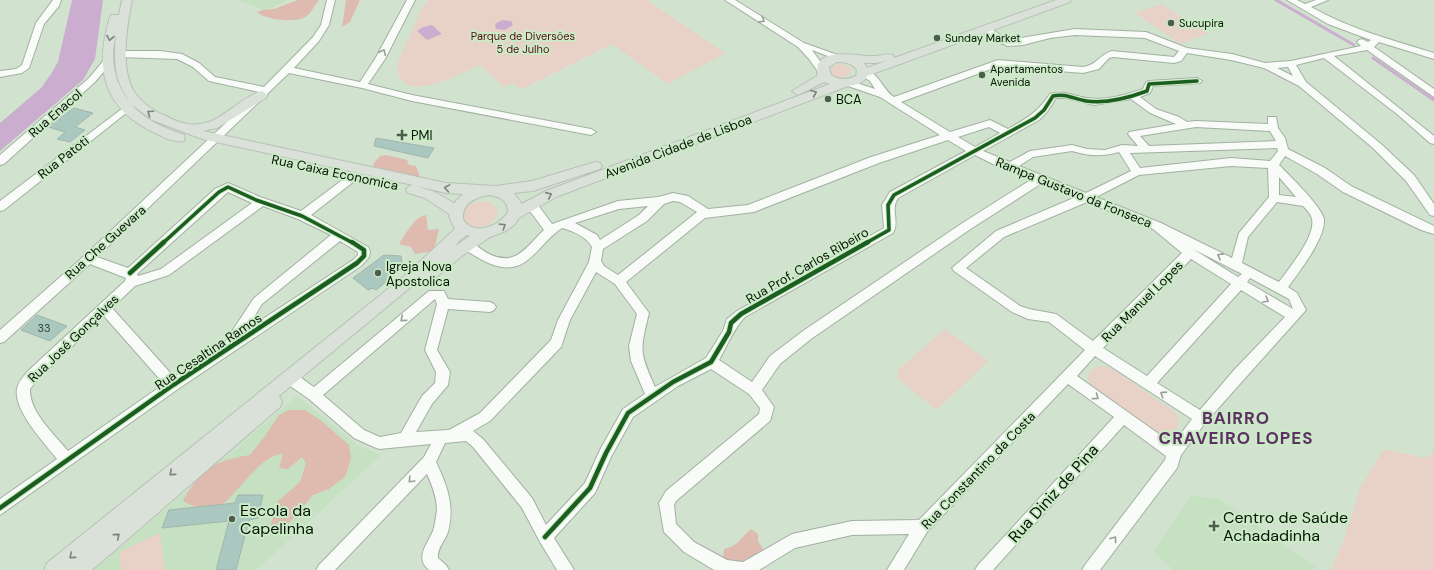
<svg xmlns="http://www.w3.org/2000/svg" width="1434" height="570" font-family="'DM Sans',sans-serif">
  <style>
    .built { fill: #c5e1c2 }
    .green { fill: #e8d1c6 }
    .forest { fill: #dfbaaf }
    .water { fill: #cbadd0 }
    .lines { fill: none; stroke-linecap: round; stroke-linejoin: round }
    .stream { stroke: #cbadd0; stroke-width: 3 }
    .building { fill: #aac7c0; stroke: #a2b4ac }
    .minor-casing { stroke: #a2b0a1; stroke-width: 2 }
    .major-casing { stroke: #b8c1b7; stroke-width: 2 }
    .minor { fill: #f8fbf8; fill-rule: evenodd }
    .major { fill: #d9e1d8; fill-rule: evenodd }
    .cycleway-far1-casing { stroke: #cbebc7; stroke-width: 5.5 }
    .cycleway-casing { stroke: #cbebc7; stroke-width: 7 }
    .cycleway-far1 { stroke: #1b5e20; stroke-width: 3.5 }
    .cycleway { stroke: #1b5e20; stroke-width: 4.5 }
    .oneway { stroke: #989e98 }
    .oneway2 { stroke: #7b847a }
    .poi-dot { fill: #4e5c4d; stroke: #cbebc7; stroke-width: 1.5 }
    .labels { text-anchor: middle; stroke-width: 4; stroke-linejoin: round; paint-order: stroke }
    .far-poi-label { font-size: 11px; fill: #081307; stroke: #cbebc7; text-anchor: start }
    .far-park-label { font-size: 11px; fill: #560e14; stroke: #cbebc7 }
    .number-label { font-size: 11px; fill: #304035 }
    .poi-label { font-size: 13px; fill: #081307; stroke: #cbebc7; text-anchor: start }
    .street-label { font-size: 13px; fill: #081307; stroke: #cbebc7 }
    .near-street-label { font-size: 16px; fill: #081307; stroke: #cbebc7 }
    .near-poi-label { font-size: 16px; fill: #081307; stroke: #cbebc7; text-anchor: start }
    .district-label { font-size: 17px; font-weight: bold; letter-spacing: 1px; fill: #5d3064; stroke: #cbebc7 }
  </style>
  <rect width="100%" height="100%" fill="#d1e3cf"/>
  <g class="built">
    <path d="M238 0H287L266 11Z"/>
    <path d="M297 396 359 446 381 455 263 564 254 570H94Z"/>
    <path d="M1191 496 1219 499 1316 566 1313 570H1174L1161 560 1154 552Z"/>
  </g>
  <g class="green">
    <path d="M428 0H647L725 53 668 84 612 44 522 89 513 83 504 87 480 65C460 73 399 109 397 65L421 10Z"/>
    <path d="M1161 4 1208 33 1181 44 1135 13Z"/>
    <path d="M842 64 851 68 850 75 840 78 831 74 829 70 832 66Z"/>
    <path d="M487 201C514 211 483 240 461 220L462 212 470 204Z"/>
    <path d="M945 329 988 361 937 410 897 378 899 369Z"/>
    <path d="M1105 366 1114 370 1177 414C1181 426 1179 429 1170 437L1157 436 1094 392 1087 377C1091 369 1095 367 1105 366Z"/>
    <path d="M1384 449 1425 458 1434 452V570H1331L1346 534 1360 488Z"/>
    <path d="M160 533 165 570H121L119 552Z"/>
  </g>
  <g class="forest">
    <path d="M298 0H319C315 5 310 15 305 17 295 23 265 20 257 12L263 10 274 9Z"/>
    <path d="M346 0H360L350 22 342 27Z"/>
    <path d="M386 155 407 160 409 165 416 166 421 180 373 168 374 163 380 156Z"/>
    <path d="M426 215 428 230 439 229 434 251 415 254 411 247 399 244C405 235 415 216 426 215Z"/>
    <path d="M289 410H305L319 419 349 445 351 459 345 477 329 489 313 495 288 524 274 532 269 530 278 501 300 482 306 463 302 457 288 469 279 468 283 454C262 454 239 491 223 504L195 507 183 501C199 470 215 460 250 455L265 436 279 415Z"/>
    <path d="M751 529 758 534V541L763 549 758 556 747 565 728 563 723 556 724 549C740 545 740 538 751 529Z"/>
  </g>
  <g class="water">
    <path d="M72 0H103L95 59 83 80 0 151V123L41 88 51 74 58 62Z"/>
    <path d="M502 20 511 21 513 25 505 30 496 29 495 24Z"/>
    <path d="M432 25 442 34 427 40 417 31 423 27Z"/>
  </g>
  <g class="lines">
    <g class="stream">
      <path d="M1276 0 1354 45"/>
      <path d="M1373 58 1434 100"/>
    </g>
  </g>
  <g class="building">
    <path d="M74 108 93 113 75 127 85 130 70 142 57 139 65 132 48 127Z"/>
    <path d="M376 138 434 148 428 158 374 146Z"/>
    <path d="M384 255 401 256 403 268 376 290 373 288 368 290 353 278Z"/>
    <path d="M37 315 67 326 50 341 21 330Z"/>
    <path d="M238 495H263L258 518 249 520 236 570H216L229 521 162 528 169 510 235 503Z"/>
  </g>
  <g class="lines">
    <defs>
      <g id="minor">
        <path d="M53 0H61L59 6 44 24 29 68 22 73 0 77V71L16 69 22 65 36 23Z"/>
        <path d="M327 0H335L329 25 319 41 294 68 360 82 375 59 407 0H415L385 59 368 84 412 95 591 129 596 132 591 135 412 101 362 88 289 73 97 257 128 268 215 189 228 183 260 197 301 211 353 172 358 176 357 179 311 215 368 247C373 255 367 260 361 266L178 389 0 515V499L57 459C45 444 13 410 17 389 18 382 24 376 28 371L125 281 126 278 90 264 4 342 0 343V330L84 256 259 92 209 81 193 67 177 59 121 57 116 54 121 51H160L182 54 199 63 215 77 264 87 313 37 321 25ZM228 192 252 203 161 269 138 276 137 274ZM263 206 298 219 331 235 254 298 223 345 174 377 112 308 135 286 169 275ZM340 241 358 252V255L353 260 246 330 262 304ZM104 316 164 384 68 451C55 435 29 412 30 389L38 379Z"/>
        <path d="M725 0H735L804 43 846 58 841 61 812 50 827 71 822 74 819 73 809 59 798 47Z"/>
        <path d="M1287 0H1297L1305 4 1316 0H1328L1311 7C1350 29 1392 40 1434 53V59L1379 42 1374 47 1434 89V97L1367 50 1334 56 1434 136V144L1430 143 1397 114 1324 58 1296 65 1306 82 1381 144 1414 175 1434 204V216L1430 215 1406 181 1373 148 1299 86 1264 68 1231 60 1187 53 1181 61 1174 63 1113 57 1109 58 1099 69 1083 73 999 66 901 102 950 132 990 120 1008 129C1027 118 1037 113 1050 94 1064 90 1073 96 1087 98 1105 101 1125 95 1143 89L1146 82 1149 81 1197 78 1202 81 1200 83 1153 86 1150 93 1140 97 1156 109 1179 117 1187 122 1196 121 1268 124V117H1276L1278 128 1285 138 1288 149 1325 168 1351 186 1434 226V234L1421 230 1343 192 1317 174 1285 156 1279 165C1289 175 1322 207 1324 219 1326 238 1299 272 1288 287L1297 293 1306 310 1206 422 1181 455 1177 468 1100 570H1082L1085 565 1165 460 1166 456 1124 425 993 570H975L978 565 1114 417 1068 384 927 532 904 570H887L909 534 852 535 795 548 759 570H714L684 552 664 532 659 503 666 491 759 414 760 408 749 394 711 369 678 386 633 417 611 457 595 493 554 538 574 570H557L540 542 522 508 473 447 466 441 445 443 436 462C447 485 455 506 448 532 445 541 437 548 438 558L446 565 449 570H429C414 558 428 543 433 531 435 525 436 516 437 510 437 498 432 485 427 474L335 570H316L319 565 424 457 431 444 379 449 374 447 354 438 309 399 283 381 281 377 283 373C294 369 305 382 314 387L429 291H444L448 299 490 302 494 304 496 307 494 310 490 312 448 309 437 350 450 372 448 385 432 404 416 432 449 430 480 413 551 340 558 320 589 262 592 247C587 237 573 231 562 228 548 237 539 252 525 262 505 276 480 260 463 248L461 245 463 242 467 241C475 243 481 250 489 254 516 267 526 247 544 230L527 207 525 204 527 201H535L552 224 618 201 658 197 673 193 688 196 708 209 748 205 871 157 940 135 880 97 845 85 843 83 848 80 875 89 870 81 861 75V71C877 67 883 91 894 97L998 60 1083 67C1097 65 1099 55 1112 51L1174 57 1179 51 1145 38 1075 35 1050 38 1023 45 1008 46 998 42 983 31V27L986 26 1009 40 1075 29 1146 32 1187 48 1232 54 1265 63 1291 61 1361 46 1357 42 1359 40 1362 39 1368 42 1371 40 1328 24ZM1288 67 1293 76 1277 68ZM1056 98H1066L1094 105 1131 99 1150 113 1176 124 1129 132 1128 134 1138 146 1122 145 1105 150 1087 149 1072 145 1030 151 1010 162 983 151 1039 120 1047 112ZM989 127 1000 133 975 147 958 137ZM1196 127 1270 131 1276 141 1149 146 1140 136ZM948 140 966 151 890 192 882 205 884 228 737 311 727 319 723 331 706 358 655 387C639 352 640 350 649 313L626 282 705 218 754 212 879 163ZM1277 148 1278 151 1270 161 1231 158 1140 168 1130 153ZM1072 151C1089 156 1102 157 1119 152L1131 171 1086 193 1019 166 1033 157ZM975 155 1005 170 1032 179 961 224 803 331 770 356 752 382 719 360C727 346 734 328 745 317L893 233C900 221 890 210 898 198ZM1231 166 1268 168 1269 197 1239 233 1232 258 1161 223 1096 197 1139 175ZM1279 177 1296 197 1279 195ZM1042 183 1076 197 996 231 952 268 954 271 1012 312 1028 319 1049 322 1085 350 919 520 852 521 792 534 743 562 727 560 694 542 676 524 674 505 676 501 770 421 774 407 762 390 780 364 811 339 969 230ZM673 201 680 202 697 212 618 275 604 266 601 261 603 249 647 221 664 204ZM1087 202 1153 229 1182 253 1093 341 1056 314 1029 309 1020 306 966 268 1004 237ZM1277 202 1303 206C1306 209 1311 214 1312 219 1316 236 1289 268 1279 282L1242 263 1248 237ZM648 206 639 215 600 240 597 235 575 223 619 209ZM1193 249 1242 274 1238 277ZM1191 259 1231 284 1147 376 1103 348ZM596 272 615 284 637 314 629 346 631 361 645 394 623 409 601 448 585 483 546 525 532 498 483 439 473 431 490 421 561 347 570 320ZM1250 278 1289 299 1293 309 1247 282ZM1241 290 1285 317 1234 370 1200 410 1157 383ZM435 299 437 304 425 350 436 372 435 383 422 396 401 433 380 437 364 430 323 395ZM1095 356 1192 419 1173 444 1077 376Z"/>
        <path d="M107 59 112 62 95 82 4 164 0 165V155L89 78 104 60Z"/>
        <path d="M127 105 132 108 130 110 4 210 0 211V201Z"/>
      </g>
      <path id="major" d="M122 0H132C127 25 120 66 133 90 140 102 154 111 166 116 181 124 193 127 209 122 228 115 243 96 262 91L268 95 266 98 217 128 203 131 446 183 496 186 532 181 595 162 600 163 602 166 600 169 533 191 514 193 522 204 546 191 830 84 824 82 798 95 792 91 817 76C818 71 816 66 820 61 832 49 860 57 875 56 881 56 887 53 893 55L894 58 1056 0H1071L1070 2 867 76C865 83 855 85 848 86L556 197 519 218 515 224 506 231 490 237 462 256 428 284 423 286 417 282 279 396 282 402 280 407 92 570H44L47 563 404 276 455 229 450 219 449 214 425 198 408 193 406 190 408 187 413 185 202 139 152 120 131 104C145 120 164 128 184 135L185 138 184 141C174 143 163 137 155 133 103 108 94 69 110 17L111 15H119ZM116 33C114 61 113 80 131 103 113 83 110 58 116 33ZM886 61 867 68 864 63H876ZM837 62C845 62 852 63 857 70L856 76C847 80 839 80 831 75L829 67ZM416 186 446 193 463 194 454 203 435 192ZM488 195C499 196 508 200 508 212 500 226 473 237 463 219 462 203 475 198 488 195ZM467 235 470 236 455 246 460 240Z"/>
    </defs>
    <use href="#minor" class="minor-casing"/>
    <use href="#major" class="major-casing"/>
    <use href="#minor" class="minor"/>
    <use href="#major" class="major"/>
    <defs>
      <g id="cycleway-far1">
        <path d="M163 243 219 192 228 187 256 200 302 216 353 243"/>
        <path d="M866 243 889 230 888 205 894 195 1035 118 1044 110 1053 96C1065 93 1074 99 1086 101 1106 104 1128 98 1147 91L1149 84 1197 81"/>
      </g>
      <g id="cycleway">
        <path d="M130 273 164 242"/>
        <path d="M0 508 173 385 357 263 364 256V250L352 242"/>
        <path d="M545 537 590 488 606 453 628 413 673 382 711 362 729 332 731 323 741 314 868 242"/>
      </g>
    </defs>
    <use href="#cycleway-far1" class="cycleway-far1-casing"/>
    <use href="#cycleway" class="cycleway-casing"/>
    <use href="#cycleway-far1" class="cycleway-far1"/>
    <use href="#cycleway" class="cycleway"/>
  </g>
  <defs><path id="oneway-chevron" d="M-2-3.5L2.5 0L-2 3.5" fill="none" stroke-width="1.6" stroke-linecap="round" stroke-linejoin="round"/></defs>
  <g class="oneway">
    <use href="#oneway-chevron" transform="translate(762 20) rotate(31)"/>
    <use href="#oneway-chevron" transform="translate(383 52) rotate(-65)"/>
    <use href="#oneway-chevron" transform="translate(1220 256) rotate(-152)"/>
    <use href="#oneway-chevron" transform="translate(1266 300) rotate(30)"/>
    <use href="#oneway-chevron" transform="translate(403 319) rotate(140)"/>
    <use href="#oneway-chevron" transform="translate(1163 394) rotate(-147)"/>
    <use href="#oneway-chevron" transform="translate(1096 397) rotate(36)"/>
    <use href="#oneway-chevron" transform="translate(411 480) rotate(134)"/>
    <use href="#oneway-chevron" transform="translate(1114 539) rotate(-53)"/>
  </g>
  <g class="oneway2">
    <use href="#oneway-chevron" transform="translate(110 38) rotate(100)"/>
    <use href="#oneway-chevron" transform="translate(814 93) rotate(-23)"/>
    <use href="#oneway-chevron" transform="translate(150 113) rotate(-145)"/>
    <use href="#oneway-chevron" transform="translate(447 188) rotate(-170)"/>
    <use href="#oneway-chevron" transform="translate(549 195) rotate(-24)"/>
    <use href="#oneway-chevron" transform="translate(503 226) rotate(-32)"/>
    <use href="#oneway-chevron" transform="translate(172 473) rotate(140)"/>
    <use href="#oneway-chevron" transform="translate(117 536) rotate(-40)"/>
    <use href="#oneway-chevron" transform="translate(72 556) rotate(140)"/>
  </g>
  <g class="poi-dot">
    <circle cx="1171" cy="23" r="4"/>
    <circle cx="937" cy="38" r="4"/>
    <circle cx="982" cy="75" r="4"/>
    <circle cx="828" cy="99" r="4"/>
    <path d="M400 129h4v4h4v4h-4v4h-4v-4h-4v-4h4z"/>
    <circle cx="378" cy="273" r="4"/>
    <circle cx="232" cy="519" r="4"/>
    <path d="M1212 520h4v4h4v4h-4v4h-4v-4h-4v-4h4z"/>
  </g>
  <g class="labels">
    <g class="far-poi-label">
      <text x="1179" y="27">Sucupira</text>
      <text x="945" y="42">Sunday Market</text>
      <text x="990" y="73">Apartamentos<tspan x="990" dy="13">Avenida</tspan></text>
    </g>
    <g class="far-park-label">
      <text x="523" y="40">Parque de Diversões<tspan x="523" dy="13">5 de Julho</tspan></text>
    </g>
    <g class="number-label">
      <text x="44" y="332">33</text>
    </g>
    <g class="poi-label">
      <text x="836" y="104">BCA</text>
      <text x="411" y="140">PMI</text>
      <text x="386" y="271">Igreja Nova<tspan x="386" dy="15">Apostolica</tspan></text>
    </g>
    <g class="street-label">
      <text transform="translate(55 113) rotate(-41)" y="5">Rua Enacol</text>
      <text transform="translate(678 146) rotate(-21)" y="5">Avenida Cidade de Lisboa</text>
      <text transform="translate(63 157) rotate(-38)" y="5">Rua Patoti</text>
      <text transform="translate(335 172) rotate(12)" y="5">Rua Caixa Economica</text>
      <text transform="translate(1074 192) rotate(22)" y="5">Rampa Gustavo da Fonseca</text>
      <text transform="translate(105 242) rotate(-42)" y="5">Rua Che Guevara</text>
      <text transform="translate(807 265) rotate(-30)" y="5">Rua Prof. Carlos Ribeiro</text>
      <text transform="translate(1142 301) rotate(-45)" y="5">Rua Manuel Lopes</text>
      <text transform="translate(73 338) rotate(-44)" y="5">Rua José Gonçalves</text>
      <text transform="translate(208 351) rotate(-34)" y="5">Rua Cesaltina Ramos</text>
      <text transform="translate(978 470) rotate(-46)" y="5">Rua Constantino da Costa</text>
    </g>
    <g class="near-street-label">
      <text transform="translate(1053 493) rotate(-48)" y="6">Rua Diniz de Pina</text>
    </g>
    <g class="near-poi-label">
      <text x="240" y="516">Escola da<tspan x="240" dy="18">Capelinha</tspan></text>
      <text x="1223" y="523">Centro de Saúde<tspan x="1223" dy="18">Achadadinha</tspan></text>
    </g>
    <g class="district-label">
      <text x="1236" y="424">BAIRRO<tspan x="1236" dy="20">CRAVEIRO LOPES</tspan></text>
    </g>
  </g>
</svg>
